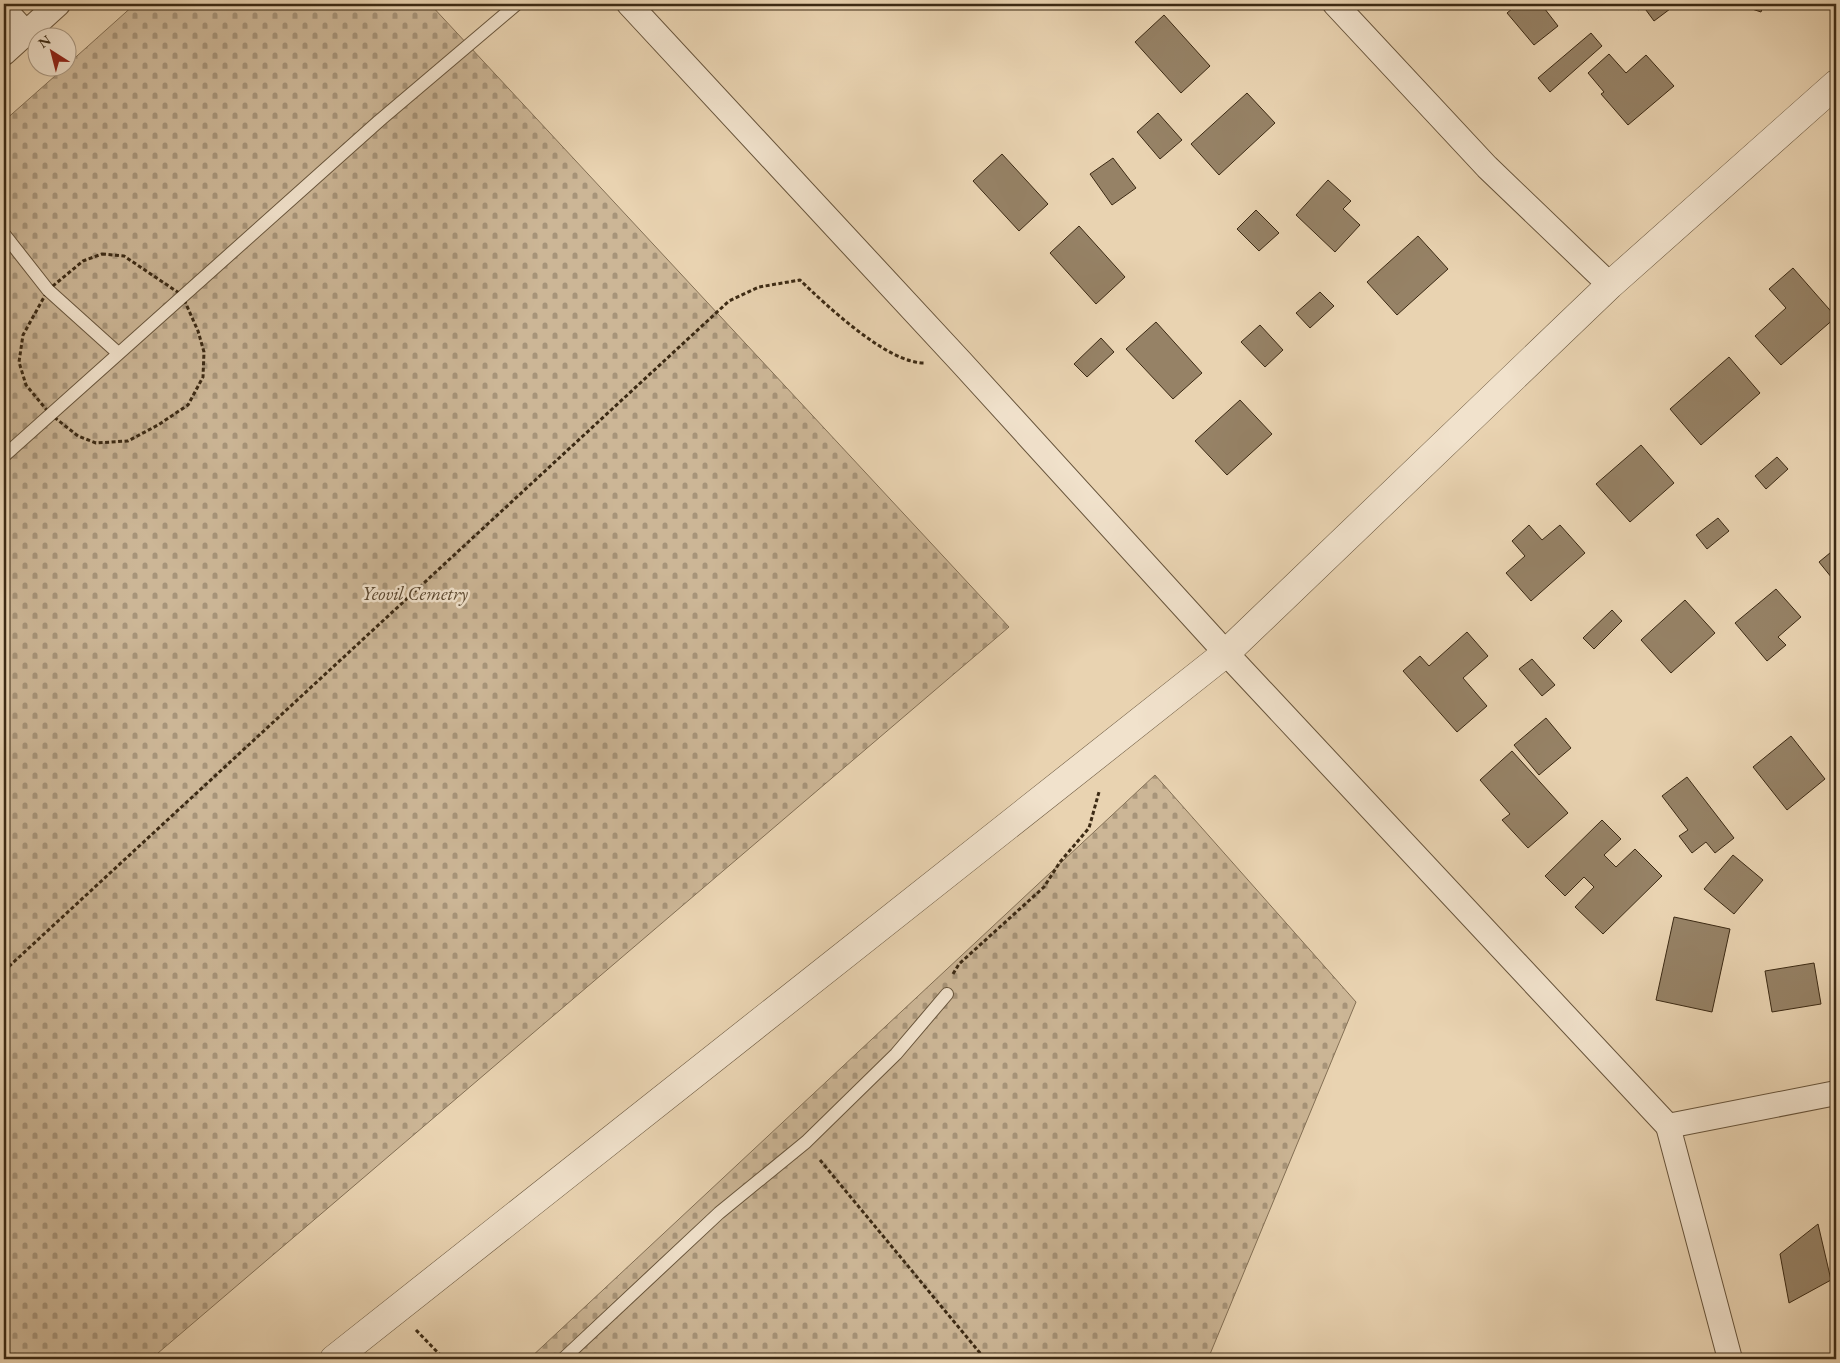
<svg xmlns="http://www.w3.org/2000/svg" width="1840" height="1363" font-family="'EB Garamond',serif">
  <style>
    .cemetery { fill: url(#cemetery-stones); stroke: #847055 }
    .building { fill: #968266; stroke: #3c2a14 }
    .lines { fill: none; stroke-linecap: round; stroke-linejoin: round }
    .service-casing { stroke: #67543b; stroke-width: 14 }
    .minor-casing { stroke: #67543b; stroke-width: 26 }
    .tertiary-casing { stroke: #67543b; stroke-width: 29 }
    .path { stroke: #3c2a14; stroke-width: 3; stroke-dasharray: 4 2.5; stroke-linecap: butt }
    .service { stroke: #f1e2cc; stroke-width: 12 }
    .minor { stroke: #f1e2cc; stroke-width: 24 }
    .tertiary { stroke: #f1e2cc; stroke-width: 28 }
    .labels { text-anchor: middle; stroke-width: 5; stroke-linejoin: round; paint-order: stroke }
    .park-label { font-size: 19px; font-style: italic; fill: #59462e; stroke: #f1e2cc }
  </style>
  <defs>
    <pattern id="cemetery-stones" width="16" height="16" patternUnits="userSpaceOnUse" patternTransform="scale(1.25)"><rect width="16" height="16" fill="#ccb696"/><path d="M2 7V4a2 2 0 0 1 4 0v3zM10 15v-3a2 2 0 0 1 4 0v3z" fill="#a79479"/></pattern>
  </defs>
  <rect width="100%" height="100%" fill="#e9d3b1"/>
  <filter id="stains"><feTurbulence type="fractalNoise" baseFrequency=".004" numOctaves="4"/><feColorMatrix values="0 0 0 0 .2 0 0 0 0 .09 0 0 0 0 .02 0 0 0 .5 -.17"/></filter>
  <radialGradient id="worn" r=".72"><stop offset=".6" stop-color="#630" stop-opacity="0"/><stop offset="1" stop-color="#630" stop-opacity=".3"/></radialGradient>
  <g class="cemetery">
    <path d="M135 4H430L1009 627 151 1359H4V121L64 68H68V64Z"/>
    <path d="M1155 775 1356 1002 1208 1359H529Z"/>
  </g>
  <g class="building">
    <path d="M1518 4H1541L1558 26 1534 45 1507 13Z"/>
    <path d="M1633 4H1672L1674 6 1654 21 1643 6 1638 10Z"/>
    <path d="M1737 4H1764L1761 12Z"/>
    <path d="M1164 15 1210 66 1181 93 1135 42Z"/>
    <path d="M1591 33 1602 46 1550 92 1538 78Z"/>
    <path d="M1609 54 1626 73 1646 55 1674 86 1628 125 1601 94 1604 92 1588 73Z"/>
    <path d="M1247 93 1275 123 1219 175 1191 144Z"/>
    <path d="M1158 113 1182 140 1160 159 1137 132Z"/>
    <path d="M1002 154 1048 204 1019 231 973 181Z"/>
    <path d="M1113 158 1136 188 1112 205 1090 174Z"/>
    <path d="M1328 180 1351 201 1343 209 1360 225 1335 252 1296 215Z"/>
    <path d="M1256 210 1279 233 1259 251 1237 229Z"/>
    <path d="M1079 226 1125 277 1096 304 1050 253Z"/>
    <path d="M1418 236 1448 269 1397 315 1367 282Z"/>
    <path d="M1793 268 1836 317 1781 365 1755 336 1786 308 1769 289Z"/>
    <path d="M1320 292 1334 306 1310 328 1296 313Z"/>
    <path d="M1156 322 1202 373 1173 399 1126 349Z"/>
    <path d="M1260 325 1283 350 1265 367 1241 342Z"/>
    <path d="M1101 338 1114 352 1087 377 1074 364Z"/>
    <path d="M1729 357 1760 393 1701 445 1670 409Z"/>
    <path d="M1240 400 1272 434 1227 475 1195 441Z"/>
    <path d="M1641 445 1674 483 1630 522 1596 484Z"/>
    <path d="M1777 457 1788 469 1766 489 1755 476Z"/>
    <path d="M1718 518 1729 531 1707 549 1696 535Z"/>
    <path d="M1529 525 1542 540 1560 525 1585 553 1531 601 1506 573 1525 556 1512 541Z"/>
    <path d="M1836 548V583L1819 562Z"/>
    <path d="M1776 589 1801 617 1778 637 1786 645 1767 661 1735 623Z"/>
    <path d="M1685 600 1715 633 1671 673 1641 640Z"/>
    <path d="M1612 610 1622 621 1594 649 1583 638Z"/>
    <path d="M1467 632 1488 656 1463 678 1487 706 1457 732 1403 671 1420 656 1429 666Z"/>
    <path d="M1532 659 1555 685 1542 696 1519 669Z"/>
    <path d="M1546 718 1571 748 1539 775 1514 745Z"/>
    <path d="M1791 736 1825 779 1787 810 1753 767Z"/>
    <path d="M1512 751 1568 813 1528 848 1502 820 1510 814 1480 780Z"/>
    <path d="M1687 777 1734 838 1715 853 1706 842 1692 853 1679 836 1688 830 1662 796Z"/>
    <path d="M1602 820 1621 839 1604 855 1616 867 1635 849 1662 876 1603 934 1575 907 1594 887 1584 877 1565 896 1545 876Z"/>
    <path d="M1733 855 1763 880 1734 914 1704 889Z"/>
    <path d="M1674 917 1730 929 1712 1012 1656 1000Z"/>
    <path d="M1814 963 1821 1004 1772 1012 1765 971Z"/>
    <path d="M1818 1224 1831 1280 1789 1303 1780 1254Z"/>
  </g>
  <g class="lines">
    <defs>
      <g id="service">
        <path d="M4 234 48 290 118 353"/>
        <path d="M4 456 379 121 517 4"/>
        <path d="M563 1359 719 1213 806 1142 896 1054 947 994"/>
      </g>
      <g id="minor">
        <path d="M629 4 962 363 1226 653 1668 1126 1836 1093"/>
        <path d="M1335 4 1487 167 1610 285"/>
        <path d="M4 9 26 33"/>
        <path d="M4 53 58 4"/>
        <path d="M1668 1126 1730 1359"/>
      </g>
      <path id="tertiary" d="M334 1359 1226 653 1610 285 1836 84"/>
    </defs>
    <use href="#service" class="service-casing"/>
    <use href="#minor" class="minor-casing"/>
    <use href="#tertiary" class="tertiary-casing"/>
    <g class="path">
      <path d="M102 254 124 256 182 295 198 331 204 352 203 377 188 405 158 425 128 441 96 443 78 436 50 414 26 385 19 362 23 335 48 290 83 261Z"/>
      <path d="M4 971 729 301 759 287 800 280C826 305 888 364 925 363"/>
      <path d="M953 974 959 964 1044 887 1060 862 1089 828 1099 792"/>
      <path d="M820 1160 985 1359"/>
      <path d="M416 1330 444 1359"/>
    </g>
    <use href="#service" class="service"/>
    <use href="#minor" class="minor"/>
    <use href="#tertiary" class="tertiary"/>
  </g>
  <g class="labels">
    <g class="park-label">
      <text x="415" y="600">Yeovil Cemetry</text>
    </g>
  </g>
  <rect width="1840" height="1363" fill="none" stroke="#e9d3b1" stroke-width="20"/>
  <rect x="5" y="5" width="1830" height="1353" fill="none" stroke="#3c2a14" stroke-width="2.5"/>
  <rect x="10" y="10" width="1820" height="1343" fill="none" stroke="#3c2a14"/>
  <g transform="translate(52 52) rotate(324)"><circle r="24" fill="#f1e2cc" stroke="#a99882"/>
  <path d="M0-4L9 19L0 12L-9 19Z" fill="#8f2418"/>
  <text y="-8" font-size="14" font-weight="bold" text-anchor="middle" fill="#3c2a14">N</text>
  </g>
  <rect width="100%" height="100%" filter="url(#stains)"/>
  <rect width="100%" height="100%" fill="url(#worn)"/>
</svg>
